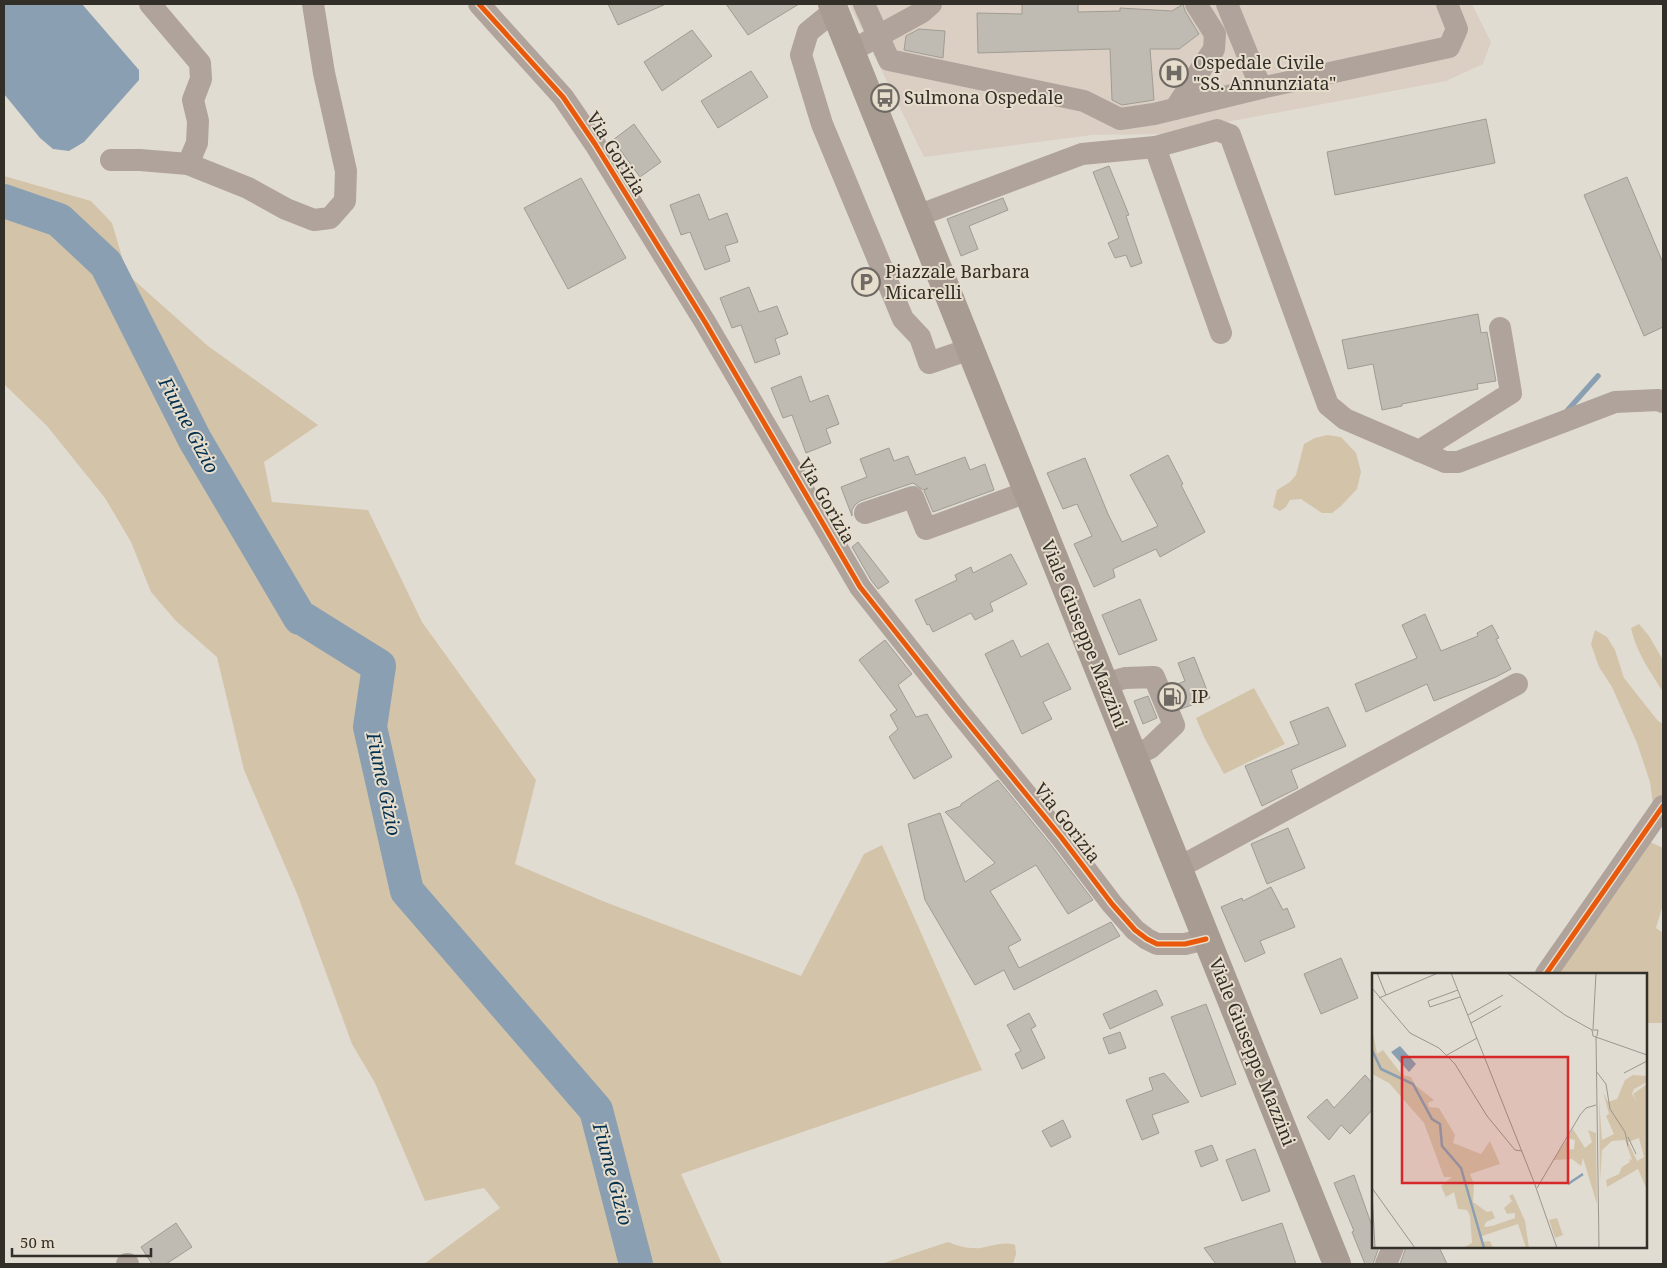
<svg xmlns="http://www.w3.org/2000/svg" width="1667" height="1268" font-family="'Noto Serif',serif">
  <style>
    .medical { fill: #dbcfc3 }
    .green { fill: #d3c3a9 }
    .water { fill: #8aa0b2 }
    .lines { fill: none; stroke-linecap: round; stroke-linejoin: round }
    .stream { stroke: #8aa0b2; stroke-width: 5.5 }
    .river { stroke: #8aa0b2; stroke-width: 34 }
    .building { fill: #bfbbb3; stroke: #a09c94 }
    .minor { stroke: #afa39c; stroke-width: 22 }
    .major { stroke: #a79b92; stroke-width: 28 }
    .cycleway-casing { stroke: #e7ddcc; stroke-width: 8 }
    .cycleway { stroke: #e8590c; stroke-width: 5 }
    .labels { text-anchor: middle; stroke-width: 4; stroke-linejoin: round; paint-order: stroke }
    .poi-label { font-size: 18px; fill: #322e28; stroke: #e7ddcc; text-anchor: start }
    .street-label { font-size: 18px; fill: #322e28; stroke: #e7ddcc }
    .water-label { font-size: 19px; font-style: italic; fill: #02304f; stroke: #e7ddcc }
    .inset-river { fill: none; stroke: #8aa0b2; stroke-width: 2.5 }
    .inset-road { fill: none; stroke: #9b968e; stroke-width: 1 }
    .view { fill: #d62828; fill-opacity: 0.15; stroke: #d62828; stroke-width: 2.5 }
    .inset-edge { fill: none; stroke: #322e28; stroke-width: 2.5 }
  </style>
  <rect width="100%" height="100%" fill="#e1dcd2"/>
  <path class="medical" d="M849 4H1472L1491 42 1483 64 1446 81 1163 134 1092 135 924 157Z"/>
  <g class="green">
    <path d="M4 176 91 201 112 223 127 274 208 346 318 425 264 462 272 502 368 510 422 622 536 780 515 864 605 902 801 976 864 854 882 845 982 1070 681 1174 722 1264H424L500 1208 484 1188 425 1201 375 1083 352 1044 298 896 244 770 217 657 176 621 151 592 131 542 105 498 47 426 4 384Z"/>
    <path d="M1327 435 1341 437 1356 453 1361 472 1357 489 1341 506 1332 513H1322L1301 499 1290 500 1286 507 1280 511 1273 507 1277 490 1290 482 1296 475 1304 444 1315 438Z"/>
    <path d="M1639 624 1649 636 1663 660V692C1650 671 1636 652 1631 628Z"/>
    <path d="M1595 630 1607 637 1615 650 1624 678 1658 721 1663 724V798L1654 812 1650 782 1637 743 1612 687 1599 667 1591 644Z"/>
    <path d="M1254 688 1285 744 1224 774 1204 737 1196 718Z"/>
    <path d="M1646 840 1663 848V904L1656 928 1663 933V1023H1646V974H1551Z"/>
    <path d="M948 1242C958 1246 969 1249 980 1248 992 1246 1003 1241 1015 1245L1016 1254 1013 1264H881Z"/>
  </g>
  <path class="water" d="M4 4H82L139 70V80L84 142 69 151 53 149 40 138 4 94Z"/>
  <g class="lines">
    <path class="stream" d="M1566 412 1598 376"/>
    <path class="river" d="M4 201 59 220 106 264 195 440 300 618H302L379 666 370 727 407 891 596 1110 636 1264"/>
  </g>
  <g class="building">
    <path d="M608 4H666L618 25Z"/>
    <path d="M726 4H799L748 35Z"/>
    <path d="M1022 4H1078V12L1120 11V8L1172 11 1183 4 1185 11 1199 34 1179 49H1150L1154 100 1122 105 1112 100 1110 49 978 53 977 13 1022 14Z"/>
    <path d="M919 29 945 31 943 58 904 50 906 36Z"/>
    <path d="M692 30 712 56 662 91 644 62Z"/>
    <path d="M751 71 768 97 718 128 701 101Z"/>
    <path d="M1486 119 1495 163 1335 195 1327 152Z"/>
    <path d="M634 124 661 162 640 177 613 140Z"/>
    <path d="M1109 166 1129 215 1126 216 1142 263 1131 267 1126 255 1115 258 1108 243 1119 238 1093 172Z"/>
    <path d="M1627 177 1663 263V327L1644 336 1584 195Z"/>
    <path d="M581 178 626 258 568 289 524 208Z"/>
    <path d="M699 194 709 220 727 213 738 242 725 246 730 261 705 270 690 232 681 235 670 205Z"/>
    <path d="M1003 198 1008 210 969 226 978 249 961 256 947 219Z"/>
    <path d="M749 287 759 312 777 306 788 334 775 339 780 354 755 363 741 325 732 328 720 298Z"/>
    <path d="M1478 314 1481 333 1487 332 1496 381 1477 384 1478 389 1402 404V406L1382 410 1373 364 1348 369 1342 340Z"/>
    <path d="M801 376 810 402 828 395 839 424 826 429 831 443 806 453 792 415 783 418 771 388Z"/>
    <path d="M889 448 894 461 908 456 916 475 965 457 970 470 985 464 994 490 933 512 924 491 928 488 923 490 913 483 860 501 855 505 852 510V516L841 487 867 477 860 459Z"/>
    <path d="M1168 455 1183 484 1181 485 1205 532 1160 557 1156 549 1113 569 1115 577 1094 587 1074 544 1092 536 1077 504 1063 509 1047 473 1085 458 1108 514 1122 542 1158 526 1130 475Z"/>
    <path d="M858 542 889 582 878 589 871 580 852 547Z"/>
    <path d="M1011 554 1027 584 990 603 993 611 975 620 971 613 933 632 929 624 927 625 915 600 957 580 955 575 971 567 973 573Z"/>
    <path d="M1140 599 1157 640 1119 655 1102 615Z"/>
    <path d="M1425 614 1441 651 1478 636 1477 633 1492 625 1499 638 1496 639 1511 669 1496 677 1434 701 1427 684 1366 712 1355 684 1417 658 1402 625Z"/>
    <path d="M885 640 912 674 898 685 916 717 927 714 952 757 914 779 889 737 898 729 890 715 897 710 859 660Z"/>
    <path d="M1013 640 1021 657 1048 643 1071 689 1043 702 1052 719 1022 734 985 654Z"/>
    <path d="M1194 657 1210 698 1181 709 1172 686 1185 681 1178 663Z"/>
    <path d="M1148 696 1157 718 1143 724 1134 701Z"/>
    <path d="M1328 707 1346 746 1291 770 1298 788 1262 806 1245 766 1299 744 1290 722Z"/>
    <path d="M998 780 1051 845 1093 900 1068 914 1036 865 990 891 1021 940 1008 947 1019 968 1111 922 1120 936 1014 990 1004 970 975 985 925 900 908 824 940 813 965 882 995 863 945 812 961 806V804Z"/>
    <path d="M1288 828 1305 868 1267 884 1251 844Z"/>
    <path d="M1271 887 1283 910 1287 908 1295 927 1260 941 1265 953 1245 962 1221 907 1242 898 1243 901Z"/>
    <path d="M1341 958 1358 998 1321 1014 1304 974Z"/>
    <path d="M1156 990 1163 1005 1110 1029 1103 1014Z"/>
    <path d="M1206 1004 1236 1084 1201 1097 1171 1017Z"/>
    <path d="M1029 1013 1036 1026 1031 1029 1045 1058 1022 1069 1015 1054 1021 1051 1007 1025Z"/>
    <path d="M1120 1032 1126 1048 1109 1054 1103 1038Z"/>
    <path d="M1164 1073 1189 1102 1152 1115 1159 1133 1142 1140 1126 1100 1153 1090 1149 1078Z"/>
    <path d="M1365 1075 1373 1084V1109L1350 1134 1341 1125 1329 1140 1307 1117 1327 1099 1334 1108Z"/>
    <path d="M1063 1120 1071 1137 1051 1147 1042 1131Z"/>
    <path d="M1212 1145 1218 1160 1201 1167 1195 1151Z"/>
    <path d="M1255 1149 1270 1191 1242 1201 1226 1160Z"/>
    <path d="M1354 1175 1373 1229V1247H1379L1373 1264H1365L1352 1232 1354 1231 1334 1183Z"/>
    <path d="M176 1223 192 1247 166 1264H152L141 1247Z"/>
    <path d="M1282 1223 1296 1264H1216L1204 1248Z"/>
    <path d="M1406 1247H1439L1447 1264H1400Z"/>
  </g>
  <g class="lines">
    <g class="minor">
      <path d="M150 4 200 63 201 79 193 100 198 121 197 143 188 164"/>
      <path d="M479 4 563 97 595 144 705 322 860 587 959 712 1061 837 1112 904 1135 930 1147 939 1157 944H1185L1206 939"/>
      <path d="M864 4 889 60 1084 101 1120 119 1154 114 1261 88 1449 47 1457 29 1447 4"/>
      <path d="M1227 4 1261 88"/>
      <path d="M835 10 808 32 801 55 822 124 903 319 920 337 929 363 970 349"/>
      <path d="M851 51 922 12 931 4"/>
      <path d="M1175 109 1214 49 1215 34 1196 4"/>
      <path d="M1155 147 1221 333"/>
      <path d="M111 160H140L188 164 248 188 286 209 314 220 330 218 345 201 346 171 324 73 313 4"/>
      <path d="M917 216 1082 154 1155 147 1217 130 1230 135 1328 405 1345 419 1445 462H1458L1615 402 1658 400 1663 402"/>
      <path d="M1419 451 1511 393 1500 328"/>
      <path d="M865 513 913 497 926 529 1027 492"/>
      <path d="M1104 684 1125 678 1154 677 1174 725 1150 748 1133 756"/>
      <path d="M1178 868 1517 684"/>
      <path d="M1546 974 1663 806"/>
      <path d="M127 1264H128"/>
      <path d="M1386 1264 1393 1247"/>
    </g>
    <path class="major" d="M832 4 1337 1264"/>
    <defs>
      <g id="cycleway">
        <path d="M479 4 563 97 595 144 705 322 860 587 959 712 1061 837 1112 904 1135 930 1147 939 1157 944H1185L1206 939"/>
        <path d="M1546 974 1663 806"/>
      </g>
    </defs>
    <use href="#cycleway" class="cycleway-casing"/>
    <use href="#cycleway" class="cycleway"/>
  </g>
  <defs>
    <symbol id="hospital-ring" viewBox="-11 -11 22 22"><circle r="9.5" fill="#e7ddcc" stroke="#6f6b64" stroke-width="1.5"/><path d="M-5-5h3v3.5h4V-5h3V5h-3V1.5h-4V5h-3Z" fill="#6f6b64"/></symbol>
    <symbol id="bus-ring" viewBox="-11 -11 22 22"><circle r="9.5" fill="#e7ddcc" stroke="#6f6b64" stroke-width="1.5"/><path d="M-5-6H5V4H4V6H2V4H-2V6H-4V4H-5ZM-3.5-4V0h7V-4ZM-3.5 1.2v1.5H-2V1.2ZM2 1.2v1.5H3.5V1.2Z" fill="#6f6b64"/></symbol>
    <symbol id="parking-ring" viewBox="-11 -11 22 22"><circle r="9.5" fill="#e7ddcc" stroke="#6f6b64" stroke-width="1.5"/><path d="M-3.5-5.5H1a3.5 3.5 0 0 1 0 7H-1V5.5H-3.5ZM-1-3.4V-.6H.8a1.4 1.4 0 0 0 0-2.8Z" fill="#6f6b64"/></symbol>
    <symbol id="fuel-ring" viewBox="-11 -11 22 22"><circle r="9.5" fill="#e7ddcc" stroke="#6f6b64" stroke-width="1.5"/><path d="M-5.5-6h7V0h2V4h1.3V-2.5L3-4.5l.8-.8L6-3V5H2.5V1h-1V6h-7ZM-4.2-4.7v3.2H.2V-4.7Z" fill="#6f6b64"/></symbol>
  </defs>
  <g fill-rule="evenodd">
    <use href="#hospital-ring" x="1158" y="57" width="32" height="32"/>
    <use href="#bus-ring" x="869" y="82" width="32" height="32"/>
    <use href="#parking-ring" x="850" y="266" width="32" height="32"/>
    <use href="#fuel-ring" x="1156" y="681" width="32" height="32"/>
  </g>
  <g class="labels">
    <g class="poi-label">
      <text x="1193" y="69">Ospedale Civile<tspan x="1193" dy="21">"SS. Annunziata"</tspan></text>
      <text x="904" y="104">Sulmona Ospedale</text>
      <text x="885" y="278">Piazzale Barbara<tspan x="885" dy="21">Micarelli</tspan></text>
      <text x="1191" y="703">IP</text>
    </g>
    <g class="street-label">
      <text transform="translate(616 154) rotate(58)" y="6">Via Gorizia</text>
      <text transform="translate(826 501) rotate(60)" y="6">Via Gorizia</text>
      <text transform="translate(1084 634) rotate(68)" y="6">Viale Giuseppe Mazzini</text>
      <text transform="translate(1067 823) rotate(52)" y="6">Via Gorizia</text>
      <text transform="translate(1252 1052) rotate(68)" y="6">Viale Giuseppe Mazzini</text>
    </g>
    <g class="water-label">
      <text transform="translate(189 425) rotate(62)" y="7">Fiume Gizio</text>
      <text transform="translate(384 784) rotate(78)" y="7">Fiume Gizio</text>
      <text transform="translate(613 1174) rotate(75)" y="7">Fiume Gizio</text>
    </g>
  </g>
  <g transform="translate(1372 973)">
    <rect width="275" height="275" fill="#e1dcd2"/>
    <path d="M0 55 5 81 11 77 30 102 39 104 43 112 62 127 56 130 57 134 67 135 83 162 81 170 109 181 118 168 128 191 98 201 102 211 101 229 115 239 120 238 123 245 114 249 112 254 120 253 143 245V240L135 241 132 235 140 228 137 223 141 221 153 248 157 275H154L146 251 110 263 111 269 118 268 121 275H91L100 270 98 243 95 237 86 236 82 219 74 224 69 213 80 204H72L52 150 17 110 0 101ZM261 102 275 103V109L262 116 260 121 266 131 261 121 275 111V217L266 196 235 214 234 207 247 201 250 194 258 189 257 186 260 187 253 167 240 168 230 177 228 208 227 126 230 167 242 161 234 143 237 141 231 119 236 129 245 126 253 107ZM267 165 272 184 265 188 256 169ZM201 156 213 175 220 169 216 157 224 160 225 231 211 185 209 193 200 186 181 187 194 168 196 169 195 177 202 176 203 167 195 165ZM185 245 191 262 183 265 177 247Z" fill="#d3c3a9" fill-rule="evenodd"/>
    <path d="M28 73 44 91 37 99 19 79Z" fill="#8aa0b2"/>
    <path class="inset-river" d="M0 77 9 96 41 111 60 146 68 151 70 173 89 195 112 275M196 211 211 201"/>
    <path class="inset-road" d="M5 0 14 22M79 0 162 209 185 275M135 0 193 42 220 57M0 15 38 60 67 75 83 91 115 143 143 177 150 178M86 17 56 28 58 34 88 24M7 25 66 0M96 42 131 22M99 50 129 33M221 56 224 0M224 63 227 275M225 63 226 57H220L221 63 275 82M75 82 105 65M224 98 234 111 238 136 253 159 256 173M252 100 275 88M256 164 264 181M0 215 43 275M165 215 208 142 214 135 224 132M0 220 3 275"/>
    <path class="view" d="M30 84H196V210H30Z"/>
    <rect width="275" height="275" class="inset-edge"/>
  </g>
  <rect width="1667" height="1268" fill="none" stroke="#322e28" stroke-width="10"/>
  <path d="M12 1248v8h139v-8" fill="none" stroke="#322e28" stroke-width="2.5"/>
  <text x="20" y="1248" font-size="15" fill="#322e28" stroke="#e7ddcc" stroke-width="4" paint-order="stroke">50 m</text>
</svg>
